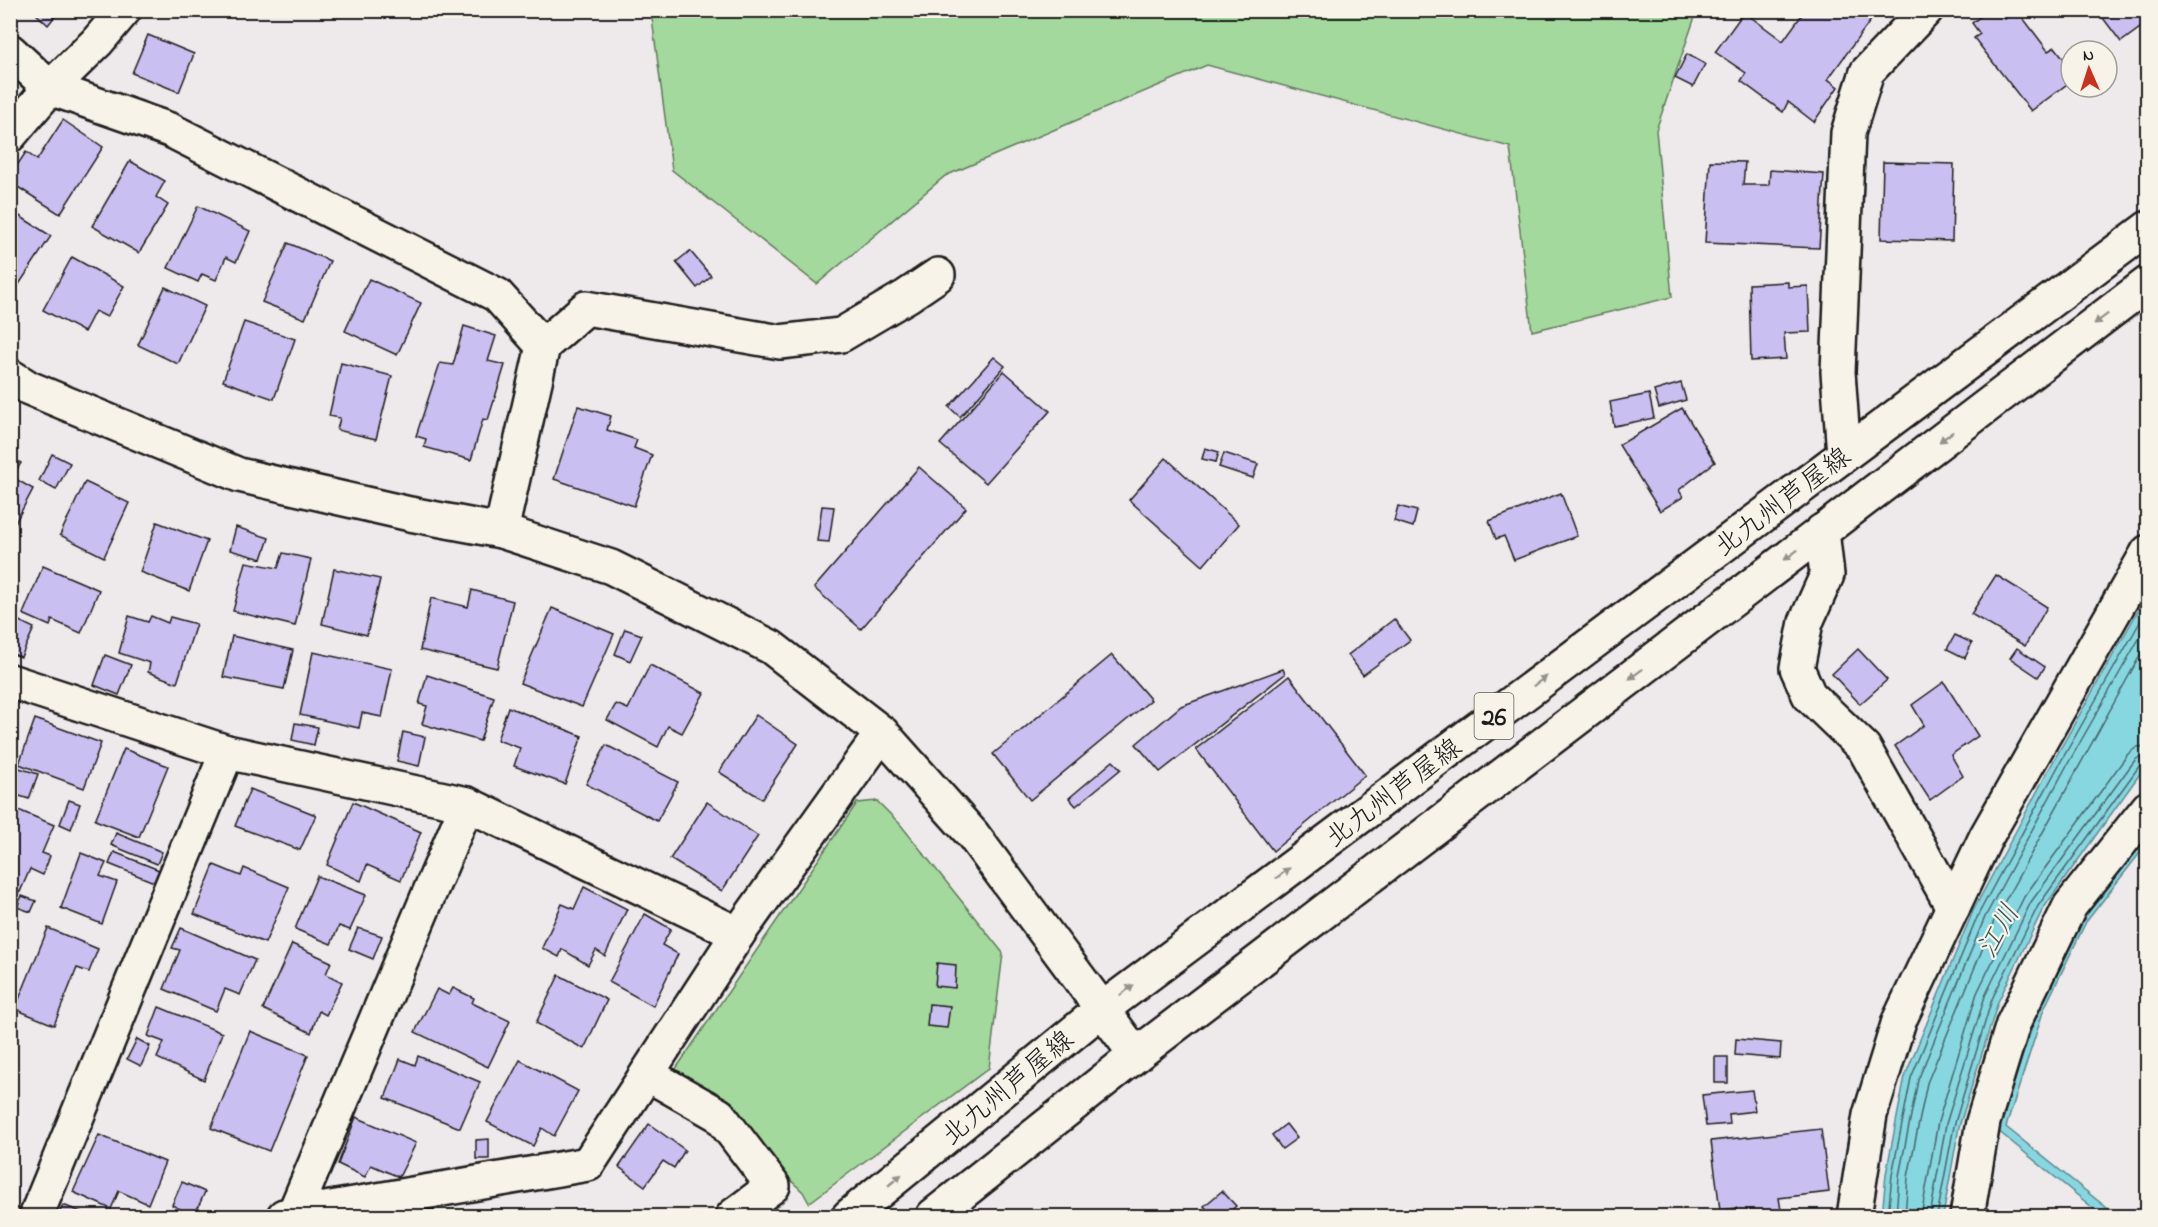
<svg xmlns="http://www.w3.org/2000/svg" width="2158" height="1227" font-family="'Indie Flower','Klee One',sans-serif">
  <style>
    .green { fill: #a3d99c; stroke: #607a5c; stroke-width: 1.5 }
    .water { fill: #87d7e1; stroke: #5c8c92; stroke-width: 1.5 }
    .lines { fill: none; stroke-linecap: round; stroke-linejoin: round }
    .shore { stroke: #47676b; stroke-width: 1.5 }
    .building { fill: #cabff1; stroke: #1c1c1c; stroke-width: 1.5 }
    .minor-casing { stroke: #1c1c1c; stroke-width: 38 }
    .tertiary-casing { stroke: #1c1c1c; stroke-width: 38 }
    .primary-casing { stroke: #1c1c1c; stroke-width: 38 }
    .minor { stroke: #f7f3e8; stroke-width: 33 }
    .tertiary { stroke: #f7f3e8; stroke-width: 33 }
    .primary { stroke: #f7f3e8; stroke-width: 33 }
    .oneway { fill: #94928c }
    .labels { text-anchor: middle; stroke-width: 4.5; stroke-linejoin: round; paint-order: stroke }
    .shield { fill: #f7f3e8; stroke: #5e5c59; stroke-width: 1.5 }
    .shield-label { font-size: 26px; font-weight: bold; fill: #1c1c1c }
    .street-label { font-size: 27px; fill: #1c1c1c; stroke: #f7f3e8 }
    .water-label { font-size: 28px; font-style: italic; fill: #3c5457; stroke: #f7f3e8 }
  </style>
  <rect width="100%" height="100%" fill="#eee9ea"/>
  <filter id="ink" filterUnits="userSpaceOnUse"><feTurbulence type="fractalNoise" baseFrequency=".0167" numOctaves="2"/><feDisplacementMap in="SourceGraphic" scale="12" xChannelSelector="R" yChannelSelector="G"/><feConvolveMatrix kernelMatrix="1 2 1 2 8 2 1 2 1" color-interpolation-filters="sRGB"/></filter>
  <g filter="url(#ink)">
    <g class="green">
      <path d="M651 11H1697L1656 130 1672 297 1532 331 1510 147 1207 65 945 176 817 284 672 170Z"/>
      <path d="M877 801 900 824 1003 953 989 1068 809 1203 803 1192 758 1149 673 1073 857 803Z"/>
    </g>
    <g class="water">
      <path d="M2147 595V764L2043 909 1998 1002 1959 1127 1943 1216H1882L1886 1174 1905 1076 1973 911 2054 760Z"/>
      <path d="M2147 834V844L2086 922 2044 1009 2006 1127 2117 1216H2103L1997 1130 2043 996 2076 923Z"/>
    </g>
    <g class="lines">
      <g class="shore">
        <path d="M1888 1216 1892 1175 1911 1078 1979 913 2060 763 2148 608"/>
        <path d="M1896 1216 1899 1176 1918 1080 1985 917 2066 767 2148 623"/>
        <path d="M1905 1216 1908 1177 1927 1083 1994 921 2148 641"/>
        <path d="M1921 1216 1938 1122 1977 993 2024 897 2128 754 2137 747 2148 746"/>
        <path d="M1930 1216 1946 1124 1985 996 2031 902 2135 760 2141 756 2148 755"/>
        <path d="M1937 1216 1954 1126 1992 999 2038 906 2140 765 2148 762"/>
      </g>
    </g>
    <g class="building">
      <path d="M32 10H60L48 25Z"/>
      <path d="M1801 10H1858L1871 20 1828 79 1838 87 1814 122 1788 102 1783 112 1741 81 1746 73 1715 52 1744 12 1783 41 1804 12Z"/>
      <path d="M1989 10H1998L2005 19 2017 10 2048 51 2055 47 2071 68V81L2031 111 1974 38 1980 34 1972 23Z"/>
      <path d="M2097 10H2148V22L2121 42Z"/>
      <path d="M148 35 194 54 179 92 132 73Z"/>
      <path d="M1687 54 1705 64 1693 87 1675 78Z"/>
      <path d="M63 120 103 147 60 214 10 182V176L26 152 37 160Z"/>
      <path d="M130 161 165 181 156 197 168 205 139 253 92 226Z"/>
      <path d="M1710 161 1745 162 1743 185H1769L1770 170 1824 174 1819 248 1705 243Z"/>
      <path d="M1883 162 1954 164 1952 241 1881 239Z"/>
      <path d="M198 206 250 231 236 262 226 257 216 280 202 274 198 282 168 268Z"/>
      <path d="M10 210 51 236 10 298Z"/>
      <path d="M288 243 330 261 305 319 262 302Z"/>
      <path d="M690 251 711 276 697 288 676 262Z"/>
      <path d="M72 257 124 286 107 317 95 311 84 332 43 310Z"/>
      <path d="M369 279 421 303 397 355 345 331Z"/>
      <path d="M1788 282V287L1808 286 1810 332 1784 333 1786 359 1751 361 1749 284Z"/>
      <path d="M165 287 205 306 178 364 138 345Z"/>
      <path d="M244 322 295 339 274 399 223 381Z"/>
      <path d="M464 326 496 336 488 361 505 365 488 420 483 419 471 460 424 447 426 439 416 436 440 363 453 365Z"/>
      <path d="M994 357 1005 366 960 417 949 407Z"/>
      <path d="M341 363 392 376 376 439 337 430 340 418 329 416Z"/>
      <path d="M1004 371 1050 411 986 483 940 444Z"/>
      <path d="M1681 383 1686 400 1659 408 1654 391Z"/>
      <path d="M1649 394 1654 418 1614 426 1610 402Z"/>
      <path d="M578 406 611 416 607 430 637 440 634 448 652 455 634 506 554 479Z"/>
      <path d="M1682 408 1715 462 1679 490 1683 497 1660 511 1619 445Z"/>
      <path d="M1205 448 1219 452 1216 462 1202 459Z"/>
      <path d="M1224 453 1258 464 1253 478 1219 467Z"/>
      <path d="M52 454 70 463 56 490 39 481Z"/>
      <path d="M10 457 21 463 12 477 33 489 12 529 10 528Z"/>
      <path d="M1166 458 1239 524 1203 566 1129 500Z"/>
      <path d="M919 467 966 508 861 629 814 588Z"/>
      <path d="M85 482 129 503 104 557 60 535Z"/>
      <path d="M1561 493 1577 536 1514 560 1504 536 1496 539 1489 521Z"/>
      <path d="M822 506 834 507 829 542 817 541Z"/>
      <path d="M1398 506 1417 511 1413 527 1394 521Z"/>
      <path d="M157 522 207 541 189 591 140 572Z"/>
      <path d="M236 527 269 538 262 559 230 550Z"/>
      <path d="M283 553 311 559 295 626 233 611 246 562 278 568Z"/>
      <path d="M43 566 99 590 81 633 52 620 50 626 23 614Z"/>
      <path d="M334 569 380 579 367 635 322 624Z"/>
      <path d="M1996 575 2047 607 2025 646 1971 614Z"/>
      <path d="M472 590 513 601 497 668 420 650 431 598 468 607Z"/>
      <path d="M552 608 614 634 582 707 520 683Z"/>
      <path d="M129 616 148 622 151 616 168 623 170 617 196 624 177 683 148 672 150 663 119 653Z"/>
      <path d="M13 618 34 628 21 657 10 653V623Z"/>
      <path d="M1394 619 1410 640 1363 675 1348 655Z"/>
      <path d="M625 629 642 635 630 661 615 654Z"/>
      <path d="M1955 635 1972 643 1965 658 1947 649Z"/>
      <path d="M232 636 293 650 284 689 223 677Z"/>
      <path d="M2017 648 2045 667 2038 677 2010 658Z"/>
      <path d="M1858 649 1887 680 1860 704 1832 674Z"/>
      <path d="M313 652 392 669 382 717 362 713 359 728 300 715Z"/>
      <path d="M105 655 131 665 119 695 94 685Z"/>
      <path d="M1112 655 1151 700 1030 800 993 754Z"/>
      <path d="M650 665 704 693 682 733 668 726 658 747 607 720 616 704 628 709Z"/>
      <path d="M1283 669 1285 674 1160 772 1136 744 1181 706Z"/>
      <path d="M427 675 494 697 480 741 422 724 427 706 419 704Z"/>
      <path d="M1289 676 1365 775 1273 851 1196 749Z"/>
      <path d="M1944 682 1978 736 1951 755 1963 776 1930 800 1895 746 1924 725 1912 705Z"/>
      <path d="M508 707 582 736 565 784 514 766 520 748 497 740Z"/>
      <path d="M756 715 798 744 762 799 719 772Z"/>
      <path d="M35 719 101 743 84 788 19 764Z"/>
      <path d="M295 723 318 727 314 745 292 740Z"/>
      <path d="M403 732 425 737 419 766 397 761Z"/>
      <path d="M606 745 678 782 657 821 586 784Z"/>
      <path d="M124 749 168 766 139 837 95 820Z"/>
      <path d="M1113 761 1121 769 1076 806 1069 798Z"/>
      <path d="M13 766 38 774 29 799 10 793V774Z"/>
      <path d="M250 789 316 815 300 850 235 826Z"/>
      <path d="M69 800 80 804 71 829 60 824Z"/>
      <path d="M353 802 421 832 401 880 367 865 361 881 327 865Z"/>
      <path d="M707 802 758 836 722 891 670 859Z"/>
      <path d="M11 807 54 825 42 853 50 856 43 875 30 869 20 892 10 888Z"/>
      <path d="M116 833 162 852 157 864 111 845Z"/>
      <path d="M114 852 159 870 154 882 109 864Z"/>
      <path d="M81 853 106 863 100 876 117 882 102 924 61 908Z"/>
      <path d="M214 865 241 876 244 868 289 887 265 943 194 914Z"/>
      <path d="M317 876 366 895 350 930 339 926 331 944 295 929Z"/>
      <path d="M584 887 627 909 605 956 596 950 588 965 562 949 559 957 542 948 562 904 574 909Z"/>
      <path d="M22 896 36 901 31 912 17 907Z"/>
      <path d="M645 914 671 929 662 945 678 954 653 1006 609 982Z"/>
      <path d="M48 928 98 949 89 972 77 968 54 1025 15 1009Z"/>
      <path d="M181 928 255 960 240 995 225 989 216 1011 164 989 180 950 172 948Z"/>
      <path d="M358 928 382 936 373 959 349 949Z"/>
      <path d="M292 944 331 962 326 974 342 982 326 1015 319 1011 311 1033 263 1009Z"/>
      <path d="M937 963 956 965 955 988 935 986Z"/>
      <path d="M559 975 607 1000 584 1049 536 1023Z"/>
      <path d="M453 988 474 998 472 1003 510 1021 488 1067 415 1032 437 989 449 995Z"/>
      <path d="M929 1004 950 1006 947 1028 927 1026Z"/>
      <path d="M159 1007 222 1033 204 1080 157 1058 164 1042 148 1036Z"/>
      <path d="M250 1031 308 1055 269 1151 211 1128Z"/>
      <path d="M137 1039 150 1046 141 1066 127 1059Z"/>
      <path d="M1736 1039 1781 1043 1780 1059 1735 1055Z"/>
      <path d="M418 1056 480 1082 460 1128 385 1098 400 1059 415 1065Z"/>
      <rect x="1715" y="1057" width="13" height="26"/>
      <path d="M520 1060 578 1091 554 1136 542 1128 533 1146 487 1122Z"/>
      <path d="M1752 1090 1755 1111 1729 1114 1730 1124 1706 1126 1702 1095Z"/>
      <path d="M356 1117 416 1143 399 1177 371 1165 365 1177 338 1164Z"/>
      <path d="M649 1124 685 1150 674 1168 663 1161 645 1186 619 1167Z"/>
      <path d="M1286 1124 1297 1138 1282 1149 1272 1135Z"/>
      <path d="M1821 1129 1829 1192 1779 1198 1781 1210 1737 1215 1736 1208 1720 1210 1711 1141Z"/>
      <path d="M99 1135 165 1162 148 1204 119 1191 111 1209 73 1192Z"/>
      <path d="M489 1139V1159H476V1140Z"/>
      <path d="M182 1182 205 1192 194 1216 172 1205Z"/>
      <path d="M1222 1191 1236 1206 1225 1216H1213L1204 1206Z"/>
      <path d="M63 1205 89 1215 88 1216H58Z"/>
    </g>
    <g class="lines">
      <defs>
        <g id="minor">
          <path d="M10 51 50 88 170 130 497 295 543 346 501 531"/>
          <path d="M10 135 50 88 97 42 124 10"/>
          <path d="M543 346 586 308 780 342 841 335 907 296 938 275"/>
          <path d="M1844 455 1838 372 1848 133 1867 72 1926 10"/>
          <path d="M1822 531 1827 575 1806 622 1797 668 1809 695 1864 748 1953 907"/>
          <path d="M10 681 227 752 467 804 738 934"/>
          <path d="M647 1074 719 1115 773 1186 733 1216"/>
          <path d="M294 1214 467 804"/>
          <path d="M36 1216 227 752"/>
          <path d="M284 1216 588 1164 738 934 882 733"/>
          <path d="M1854 1216 1870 1115 1899 1021 1986 837 2148 552"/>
          <path d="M1967 1216 1983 1122 2013 1024 2070 906 2148 808"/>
        </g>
        <path id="tertiary" d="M10 376 29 388 239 475 410 514 501 531 611 567 771 647 882 733 973 835 1136 1055"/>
        <g id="primary">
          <path d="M849 1216 1101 1010 2148 228"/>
          <path d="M933 1216 1136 1055 2148 283"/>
        </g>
      </defs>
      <use href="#minor" class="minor-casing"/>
      <use href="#tertiary" class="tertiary-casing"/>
      <use href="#primary" class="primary-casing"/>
      <use href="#minor" class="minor"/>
      <use href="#tertiary" class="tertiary"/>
      <use href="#primary" class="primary"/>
    </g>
    <defs><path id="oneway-solid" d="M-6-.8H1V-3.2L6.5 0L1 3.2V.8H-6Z" transform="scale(1.5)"/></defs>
    <g class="oneway">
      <use href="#oneway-solid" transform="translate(2101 319) rotate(143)"/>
      <use href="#oneway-solid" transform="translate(1946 437) rotate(143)"/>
      <use href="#oneway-solid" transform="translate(1791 555) rotate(143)"/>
      <use href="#oneway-solid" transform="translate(1636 674) rotate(143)"/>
      <use href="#oneway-solid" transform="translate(1540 681) rotate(-37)"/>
      <use href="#oneway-solid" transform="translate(1283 873) rotate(-37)"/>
      <use href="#oneway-solid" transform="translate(1127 990) rotate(-37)"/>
      <use href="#oneway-solid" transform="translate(895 1180) rotate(-40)"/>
    </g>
  </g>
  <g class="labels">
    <rect class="shield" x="1474.5" y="693" width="39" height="46" rx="4.5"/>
    <g class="shield-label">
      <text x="1494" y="725">26</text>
    </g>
    <g class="street-label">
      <text transform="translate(1782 501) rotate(-37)" y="9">北九州芦屋線</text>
      <text transform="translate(1393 792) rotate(-37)" y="9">北九州芦屋線</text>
      <text transform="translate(1007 1087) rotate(-40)" y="9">北九州芦屋線</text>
    </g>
    <g class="water-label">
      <text transform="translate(1997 930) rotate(-60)" y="10">江川</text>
    </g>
  </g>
  <rect width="2158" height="1227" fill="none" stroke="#f7f3e8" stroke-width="36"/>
  <rect x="18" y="18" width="2122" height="1191" fill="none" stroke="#1c1c1c" stroke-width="2" filter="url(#ink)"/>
  <g transform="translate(2089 69) rotate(357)"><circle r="28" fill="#f7f3e8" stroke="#9f9d96" stroke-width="1.5"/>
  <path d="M0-4.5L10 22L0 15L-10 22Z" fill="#c8321e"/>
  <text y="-9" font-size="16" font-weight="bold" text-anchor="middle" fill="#1c1c1c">N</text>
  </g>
</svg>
